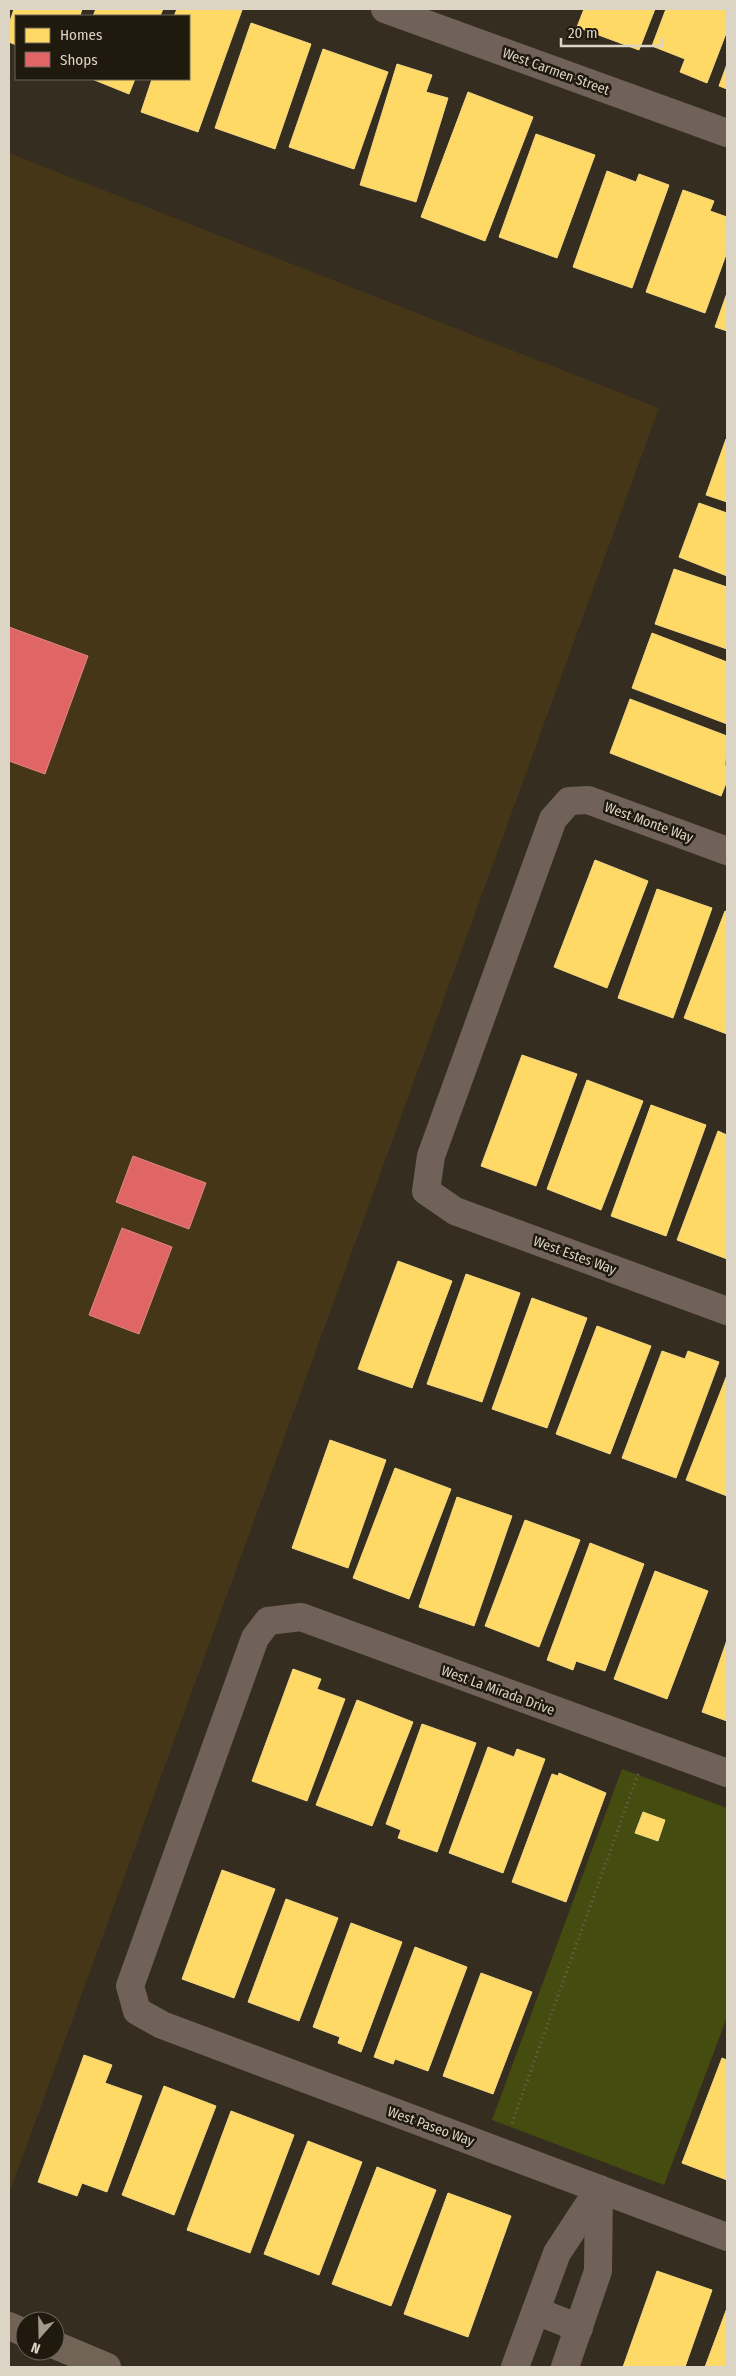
<svg xmlns="http://www.w3.org/2000/svg" width="736" height="2376" font-family="'Fira Sans Condensed',sans-serif">
  <style>
    .built { fill: #453617 }
    .green { fill: #454c10 }
    .homes { fill: #ffd966; stroke: #f4d882 }
    .shops { fill: #e06666; stroke: #df8782 }
    .lines { fill: none; stroke-linecap: round; stroke-linejoin: round }
    .path { stroke: #70645c; stroke-width: 3; stroke-dasharray: 1 4; stroke-linecap: butt }
    .street { stroke: #706258; stroke-width: 28 }
    .secondary { stroke: #726357; stroke-width: 28 }
    .labels { text-anchor: middle; stroke-width: 5; stroke-linejoin: round; paint-order: stroke }
    .street-label { font-size: 14px; fill: #dcd4c5; stroke: #1f190e }
  </style>
  <rect width="100%" height="100%" fill="#352d20"/>
  <path class="built" d="M9 153 659 408 9 2194Z"/>
  <path class="green" d="M622 1769 727 1808V2017L664 2185 492 2120Z"/>
  <g class="homes">
    <path d="M14 9H82L80 16H16V45L9 42V24Z"/>
    <path d="M96 9H163L160 16H93Z"/>
    <path d="M177 9 242 10 198 132 141 112 152 79H189V16H174Z"/>
    <path d="M584 9H655L639 50 577 27Z"/>
    <path d="M666 9H727V31L707 83 680 72 685 59 652 46Z"/>
    <path d="M251 23 311 44 275 149 215 128Z"/>
    <path d="M323 49 388 72 354 169 289 147Z"/>
    <path d="M397 64 432 75 426 92 448 98 416 202 360 185Z"/>
    <path d="M727 64V89L719 86Z"/>
    <path d="M92 79H135L129 94Z"/>
    <path d="M468 92 533 117 485 241 421 217Z"/>
    <path d="M536 134 595 155 557 258 499 237Z"/>
    <path d="M607 171 636 182 639 174 669 185 632 288 573 267Z"/>
    <path d="M683 190 714 201 710 211 727 217V252L705 313 646 292Z"/>
    <path d="M727 293V331L715 327Z"/>
    <path d="M726 439H727V502L706 495Z"/>
    <path d="M699 503 727 513V576L679 557Z"/>
    <path d="M674 569 727 587V649L655 624Z"/>
    <path d="M652 633 727 662V724L632 688Z"/>
    <path d="M630 699 727 736 725 765 727 766V781L721 796 610 753Z"/>
    <path d="M595 860 648 881 607 988 554 967Z"/>
    <path d="M657 889 712 908 673 1018 618 998Z"/>
    <path d="M725 911 727 912V1034L684 1018Z"/>
    <path d="M522 1055 577 1074 536 1186 481 1166Z"/>
    <path d="M587 1080 643 1101 601 1210 547 1189Z"/>
    <path d="M651 1105 706 1125 666 1236 611 1216Z"/>
    <path d="M718 1131 727 1135V1259L677 1240Z"/>
    <path d="M398 1261 452 1281 412 1388 358 1369Z"/>
    <path d="M466 1274 520 1293 482 1402 427 1384Z"/>
    <path d="M532 1298 587 1318 547 1428 492 1409Z"/>
    <path d="M597 1326 651 1346 610 1454 556 1434Z"/>
    <path d="M662 1351 685 1359 688 1351 719 1362 676 1478 622 1458Z"/>
    <path d="M727 1375V1496L686 1480Z"/>
    <path d="M330 1440 386 1460 348 1568 292 1548Z"/>
    <path d="M395 1468 451 1489 409 1599 353 1578Z"/>
    <path d="M457 1497 512 1516 474 1626 419 1607Z"/>
    <path d="M525 1520 580 1540 539 1647 485 1626Z"/>
    <path d="M590 1543 644 1564 605 1671 576 1661 573 1670 547 1660Z"/>
    <path d="M655 1571 708 1591 667 1699 614 1679Z"/>
    <path d="M727 1640V1721L702 1712Z"/>
    <path d="M293 1669 321 1679 317 1689 345 1699 307 1801 252 1781Z"/>
    <path d="M357 1700 413 1722 372 1826 316 1805Z"/>
    <path d="M422 1724 476 1743 437 1852 398 1838 401 1830 386 1824Z"/>
    <path d="M488 1747 514 1757 517 1749 545 1759 503 1873 449 1853Z"/>
    <path d="M559 1773 606 1793 566 1902 512 1882 552 1774 558 1776Z"/>
    <path d="M643 1812 665 1820 658 1841 635 1833Z"/>
    <path d="M222 1870 275 1889 234 1998 182 1979Z"/>
    <path d="M286 1899 338 1918 299 2021 248 2002Z"/>
    <path d="M351 1923 402 1942 361 2052 338 2043 340 2037 313 2027Z"/>
    <path d="M415 1947 467 1967 428 2071 395 2059 393 2064 374 2057Z"/>
    <path d="M481 1973 532 1992 493 2094 443 2076Z"/>
    <path d="M84 2055 112 2065 105 2083 142 2096 107 2192 82 2183 77 2196 38 2182Z"/>
    <path d="M722 2058 727 2060V2180L682 2163Z"/>
    <path d="M164 2086 216 2106 174 2215 122 2195Z"/>
    <path d="M231 2111 294 2135 250 2253 187 2230Z"/>
    <path d="M308 2141 362 2162 319 2275 264 2254Z"/>
    <path d="M377 2167 436 2190 391 2306 332 2284Z"/>
    <path d="M448 2193 511 2216 468 2337 404 2314Z"/>
    <path d="M657 2271 712 2290 685 2367H623Z"/>
    <path d="M727 2308V2367H705Z"/>
  </g>
  <g class="shops">
    <path d="M9 627 88 656 45 774 9 761Z"/>
    <path d="M133 1156 206 1183 189 1229 116 1202Z"/>
    <path d="M122 1228 172 1247 139 1334 89 1315Z"/>
  </g>
  <g class="lines">
    <path class="path" d="M512 2123 638 1774"/>
    <g class="street">
      <path d="M385 9 727 133"/>
      <path d="M727 851 588 800 569 801 553 819 431 1156 426 1191 455 1211 727 1311"/>
      <path d="M727 1773 301 1617 268 1621 255 1638 130 1986 137 2011 162 2025 727 2237"/>
      <path d="M536 2311 579 2328"/>
      <path d="M515 2367 557 2253 599 2189"/>
      <path d="M565 2367 598 2271 599 2189"/>
    </g>
    <g class="secondary">
      <path d="M9 2326 25 2333"/>
      <path d="M55 2345 107 2367"/>
    </g>
  </g>
  <g class="labels">
    <g class="street-label">
      <text transform="translate(556 71) rotate(20)" y="5">West Carmen Street</text>
      <text transform="translate(649 822) rotate(20)" y="5">West Monte Way</text>
      <text transform="translate(575 1255) rotate(20)" y="5">West Estes Way</text>
      <text transform="translate(498 1690) rotate(20)" y="5">West La Mirada Drive</text>
      <text transform="translate(431 2126) rotate(20)" y="5">West Paseo Way</text>
    </g>
  </g>
  <rect width="736" height="2376" fill="none" stroke="#dcd4c5" stroke-width="20"/>
  <rect x="15" y="15" width="175" height="65" fill="#1f190e" stroke="#6b6457"/>
  <rect x="25" y="28" width="25" height="15" fill="#ffd966" stroke="#6b6457"/>
  <text x="60" y="40" font-size="15" fill="#dcd4c5">Homes</text>
  <rect x="25" y="52" width="25" height="15" fill="#e06666" stroke="#6b6457"/>
  <text x="60" y="65" font-size="15" fill="#dcd4c5">Shops</text>
  <g transform="translate(40 2336) rotate(200)"><circle r="24" fill="#1f190e" stroke="#6b6457"/>
  <path d="M0-4L9 19L0 12L-9 19Z" fill="#a29a8b"/>
  <text y="-8" font-size="14" font-weight="bold" text-anchor="middle" fill="#dcd4c5">N</text>
  </g>
  <path d="M561 38v8h101v-8" fill="none" stroke="#dcd4c5" stroke-width="2.5"/>
  <text x="568" y="38" font-size="15" fill="#dcd4c5" stroke="#1f190e" stroke-width="4" paint-order="stroke">20 m</text>
</svg>
